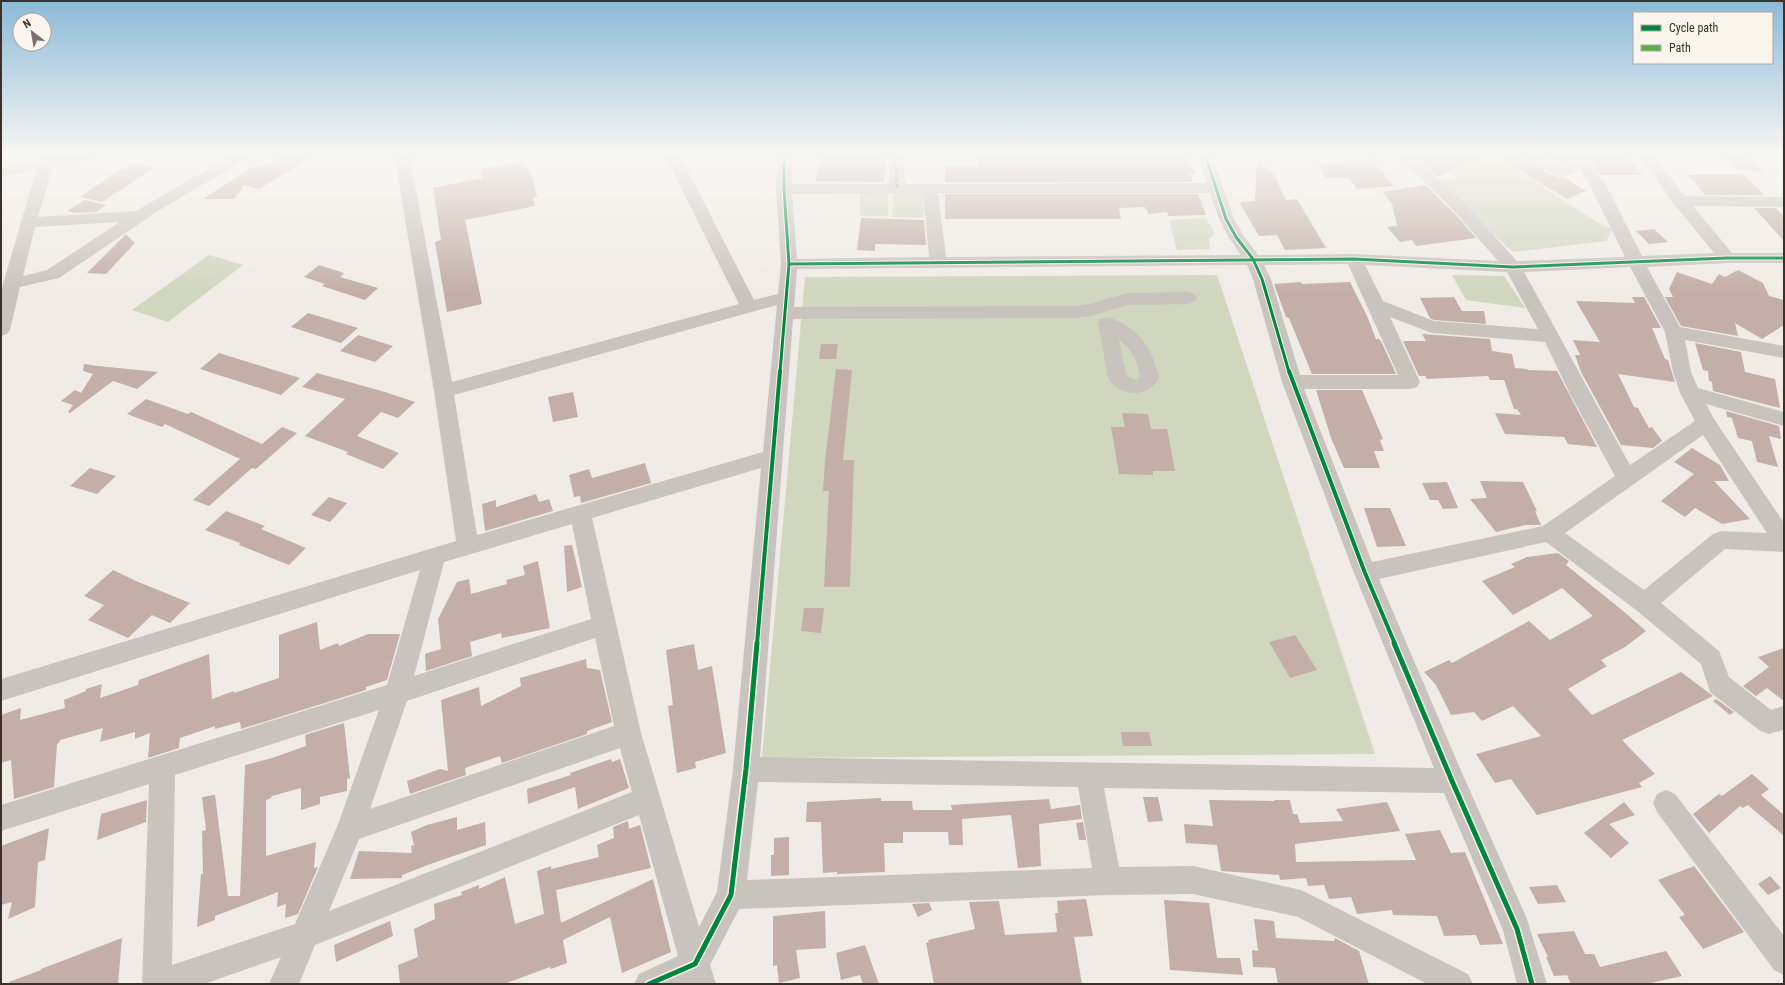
<svg xmlns="http://www.w3.org/2000/svg" width="1785" height="985" font-family="'Roboto Condensed',sans-serif">
  <style>
    .green { fill: #d1d6bf }
    .building { fill: #c3afa7 }
    .lines { fill: none; stroke-linecap: round; stroke-linejoin: round }
    .minor { fill: #c9c3be; fill-rule: evenodd }
    .quiet { stroke: #57b246; stroke-width: 2.5; stroke-dasharray: 5 2.5; stroke-linecap: butt }
    .cycleway-far2-casing { stroke: #fbf5ee; stroke-width: 5 }
    .cycleway-far1-casing { stroke: #fbf5ee; stroke-width: 6 }
    .cycleway-casing { stroke: #fbf5ee; stroke-width: 8 }
    .cycleway-far2 { stroke: #00873e; stroke-width: 3 }
    .cycleway-far1 { stroke: #00873e; stroke-width: 4 }
    .cycleway { stroke: #00873e; stroke-width: 5 }
  </style>
  <rect width="100%" height="100%" fill="#f0ebe5"/>
  <g class="green">
    <path d="M1506 163 1603 226 1613 229 1606 241 1513 252 1434 181 1455 178 1450 169Z"/>
    <path d="M894 192H924L923 218 892 217Z"/>
    <rect x="860" y="193" width="28" height="23"/>
    <path d="M1206 218 1215 234 1209 239 1210 249 1177 250 1169 220Z"/>
    <path d="M209 255 243 265 168 322 132 310Z"/>
    <path d="M1217 275 1375 754 762 758 805 277Z"/>
    <path d="M1452 275 1504 276 1525 308 1466 300Z"/>
  </g>
  <g class="building">
    <path d="M283 154 308 159 259 189 244 185 234 199H203L258 164 257 167 266 163 269 164Z"/>
    <path d="M822 154H886L884 182 815 181 818 166H820Z"/>
    <path d="M1050 154 1052 158H1058V159L1090 157V154H1185L1196 173 1190 174 1193 182H945V166H978L977 155Z"/>
    <path d="M1413 154H1489L1438 177Z"/>
    <path d="M1492 154H1520L1522 158 1554 176 1559 178 1564 177 1586 191 1567 199Z"/>
    <path d="M1541 154H1569L1572 160 1561 164Z"/>
    <path d="M1586 154H1623L1643 175H1600Z"/>
    <path d="M1719 154H1743L1764 172 1739 170Z"/>
    <path d="M1257 159 1274 175 1286 200 1297 199 1326 248 1285 250 1277 235 1259 236 1239 202 1255 201Z"/>
    <path d="M1372 159 1393 186 1357 189 1349 178H1326L1318 164Z"/>
    <path d="M524 161 526 170 530 169 537 197 533 198 535 206 465 220 482 304 447 312 435 242 441 240 433 188 482 178 480 169Z"/>
    <path d="M133 163 154 168 102 202 80 197 121 169 124 170Z"/>
    <path d="M1697 174H1743L1764 195H1705L1688 175H1697Z"/>
    <path d="M1425 185 1454 213 1476 238 1416 246 1412 240 1400 242 1387 227 1397 226 1392 204 1383 192Z"/>
    <path d="M945 194H1198L1206 215 1168 216 1167 212 1149 214 1145 207 1119 208 1121 219H945Z"/>
    <path d="M85 200 106 205 96 212 75 213 67 211Z"/>
    <path d="M1754 208H1776L1784 217V241Z"/>
    <path d="M861 218 924 220 926 245 875 244V251L857 250Z"/>
    <path d="M1654 229 1668 242 1649 244 1636 231Z"/>
    <path d="M126 234 135 243 106 274 87 273Z"/>
    <path d="M319 265 344 273 340 277 378 288 365 300 322 286 325 284 304 277Z"/>
    <path d="M1738 270 1763 283 1769 296 1784 300V325L1762 339 1735 323 1738 336 1681 326 1665 297H1673L1669 289 1677 272 1712 284 1719 274 1725 277Z"/>
    <path d="M1301 282 1302 284 1350 282 1367 316 1376 339H1379L1381 341 1396 374H1312L1289 318 1286 317 1274 284Z"/>
    <path d="M1454 297 1462 311H1484L1486 324 1434 320 1430 318 1420 298Z"/>
    <path d="M1632 297H1644L1661 328H1652L1665 359 1668 360 1675 382 1618 374 1634 407 1638 408 1649 428 1652 427 1662 441 1653 448 1621 445 1581 372 1575 355H1580L1573 340 1600 342 1576 301 1635 303Z"/>
    <path d="M308 313 358 328 341 343 291 327Z"/>
    <path d="M1422 334 1490 339 1492 351 1512 354 1515 368 1527 369 1528 370 1557 371 1597 447 1568 444 1564 437 1505 434 1495 413 1521 415 1517 409H1514L1504 380H1490L1488 376 1427 379 1425 376H1419L1403 341H1426Z"/>
    <path d="M358 335 393 346 375 362 340 351Z"/>
    <path d="M1695 343 1741 352 1745 372 1775 379 1780 408 1713 391 1712 382 1709 381 1708 371 1703 370Z"/>
    <path d="M821 344H838L836 359H819Z"/>
    <path d="M219 353 300 378 281 395 200 369Z"/>
    <path d="M84 364 98 366 158 372 137 389 113 381 70 413 68 412 73 405 61 401 75 390 81 393 93 374 83 371Z"/>
    <path d="M836 369 852 370 843 460H854L850 587H824L829 491H823L825 461Z"/>
    <path d="M317 373 385 392 415 402 398 418 381 412 357 436 399 453 383 469 346 454 348 452 305 436 345 399 302 387Z"/>
    <path d="M1316 390H1362L1383 439 1380 440 1384 451H1374L1380 468H1344L1331 438Z"/>
    <path d="M573 392 578 417 553 422 548 397Z"/>
    <path d="M146 399 188 414 191 412 262 444 282 427 297 433 256 469 252 468 209 506 193 500 240 459 165 424 162 427 127 414Z"/>
    <path d="M1726 411 1779 426 1781 439 1769 436 1778 467 1757 462 1752 441 1738 438 1732 418 1727 417Z"/>
    <path d="M1122 413 1148 414 1151 429H1167L1175 471H1153V475L1119 474 1111 427H1125Z"/>
    <path d="M1692 448 1720 465 1729 481H1714L1750 519 1722 524 1695 508 1685 517 1661 501 1694 474 1674 462Z"/>
    <path d="M645 463 651 483 581 503 580 496 574 497 569 475 589 469 592 478Z"/>
    <path d="M90 468 116 476 97 494 70 486Z"/>
    <path d="M1480 481 1523 482 1537 511H1535L1541 525H1525L1496 532 1470 499 1487 498Z"/>
    <path d="M1447 482 1458 508 1443 509 1438 500H1430L1422 483Z"/>
    <path d="M536 494 539 502 549 499 553 511 485 531 482 504 496 500V507Z"/>
    <path d="M329 497 347 503 330 522 311 515Z"/>
    <path d="M1364 508H1390L1406 546 1377 547Z"/>
    <path d="M226 511 265 526 261 529 306 548 289 565 239 545 240 543 205 530Z"/>
    <path d="M572 545 582 587 567 592 564 546Z"/>
    <path d="M1558 553 1569 561 1566 565 1622 610 1646 631 1625 647 1601 660 1607 666 1568 689 1592 715 1681 672 1713 696 1622 740 1655 774 1639 783 1642 787 1537 815 1511 779 1495 783 1476 754 1541 736 1513 706 1482 721 1474 712 1451 715 1436 685 1424 672 1449 660 1452 663 1529 621 1550 640 1593 616 1562 588 1513 615 1482 581 1515 567 1511 564 1527 557Z"/>
    <path d="M538 561 550 628 502 638 501 633 470 642 472 656 426 671 425 654 441 649 438 619 457 582 469 579 471 594 507 584 506 580 525 575 523 566Z"/>
    <path d="M113 570 136 581 190 603 170 623 152 615 128 638 88 620 104 605 84 596Z"/>
    <path d="M804 608H824L821 633 801 631Z"/>
    <path d="M317 622 320 650 338 643 339 646 368 634H400L387 680 366 687V690L241 729 240 722 215 729V726L180 738 179 748 148 758 150 733 135 739V732L100 742 103 728 60 740 59 743 57 744 54 787 14 799 11 760 1 763V715L21 708 20 720 65 708 64 700 86 691V689L102 684 100 698 138 685 139 680 209 654 212 699 234 691V693L279 678V635Z"/>
    <path d="M1295 635 1317 670 1290 678 1269 642Z"/>
    <path d="M694 644 698 670 712 666 726 753 695 762 696 768 677 773 668 706 673 705 666 650Z"/>
    <path d="M1784 648V701L1767 688 1756 696 1743 686 1769 667 1758 657Z"/>
    <path d="M586 659 587 668 600 670 612 722 587 731V734L502 763 500 756 465 768 466 775 410 794 407 781 440 769 448 771 441 700 479 687 481 706 521 686 520 678Z"/>
    <path d="M1716 699 1734 712 1730 715 1713 701Z"/>
    <path d="M344 723 350 778 347 779V791L320 797V804L301 810V788L272 796 271 798 266 800V856L316 842 314 868 318 867 298 914 285 918 286 904 277 907 278 892 215 916V920L197 927 201 874H203L202 831 206 830 202 797 215 795 228 896H240L245 765 272 758 306 746 305 735Z"/>
    <path d="M1121 732H1149L1152 746H1123Z"/>
    <path d="M611 759 612 762 620 759 629 788 578 809 575 787 528 804 527 789 571 775 570 773Z"/>
    <path d="M1752 774 1769 789 1761 795 1784 815V836L1748 805 1743 808 1740 806 1709 833 1693 814 1719 794 1722 796Z"/>
    <path d="M1143 797H1158L1163 821 1148 822Z"/>
    <path d="M881 798V801H912L913 810H952L951 805 1049 799 1051 809 1080 805 1082 819 1039 824 1041 866 1018 868 1011 815 962 819 963 845H949L948 832H903V843H884L885 872 837 874V872L823 873 821 822H806L807 802Z"/>
    <path d="M147 800 146 822 97 840 101 814Z"/>
    <path d="M1209 800 1275 801 1274 800H1290L1293 814H1297L1300 823 1343 821 1336 809 1387 802 1400 831 1295 844 1296 862 1416 860 1405 834 1440 830 1451 853 1465 852 1503 944 1480 945 1476 935 1444 936 1437 916 1393 915 1392 910 1357 914 1351 897 1329 899 1324 885 1308 886 1306 878 1280 880 1279 875 1221 871 1217 845 1186 843 1184 824 1213 826Z"/>
    <path d="M1624 802 1635 815 1609 824 1629 843 1611 858 1584 833Z"/>
    <path d="M457 817V830L485 822 486 845 433 863 402 875V878L350 879 359 851 412 853 411 846 414 845 411 832 427 825Z"/>
    <path d="M628 821 629 829 640 825 651 868 556 890 561 923 653 879 671 952 622 973 610 917 563 940 567 963 551 969 550 967 504 984H400L398 965 418 957 414 929 435 919 434 904 462 895 461 892 479 885V889L505 877 515 924 544 914 537 871 551 866V869L599 857 597 845 614 838 613 827Z"/>
    <path d="M1083 822 1086 840H1079L1076 823Z"/>
    <path d="M49 828 45 860 38 862 35 907 8 919 12 902 1 905V846Z"/>
    <path d="M789 837V875L771 876V855H774V838Z"/>
    <path d="M1694 866 1744 932 1703 949 1679 917 1685 915 1658 880Z"/>
    <path d="M1770 876 1781 888 1768 895 1758 884Z"/>
    <path d="M1557 885 1566 902 1538 904 1529 887Z"/>
    <path d="M1086 899 1093 936 1074 937 1082 984H934L926 943 929 942 928 940 975 929 969 902 999 901 1005 935 1057 932 1055 913H1058L1057 901Z"/>
    <path d="M1164 900 1209 903 1217 958H1240L1243 975 1170 970Z"/>
    <path d="M929 903 932 910 918 917 912 904Z"/>
    <path d="M825 911 826 948 796 950 800 978 779 983 777 965 773 966V916Z"/>
    <path d="M1254 919 1274 921 1276 938 1334 941 1335 938 1359 951 1369 984H1278L1275 968 1253 967 1252 950 1258 951Z"/>
    <path d="M390 921 393 936 336 962 334 945Z"/>
    <path d="M1574 931 1585 954H1594L1600 967 1666 951 1682 976 1646 984H1571L1567 975 1554 976 1546 957H1548L1537 934Z"/>
    <path d="M122 938 118 984H10L9 982 41 970V969Z"/>
    <path d="M865 945 879 984H863L860 975 841 980 836 953Z"/>
  </g>
  <g class="lines">
    <g class="minor">
      <path d="M65 154H99L96 157 91 159 54 165 38 217 136 211 234 154H252L249 157 158 211 59 278 20 287 10 330 7 334 1 336V295L3 284 37 168 1 178V168ZM120 222 47 270 23 276 35 227Z"/>
      <path d="M394 154H409L452 382 739 304 664 154H679L754 300 778 294 781 264 776 189 777 154H792V184H889L888 154H903L905 184 1207 183 1197 154H1212L1234 219 1243 235 1258 255 1354 254 1498 261 1455 212 1396 154H1411L1467 206 1517 261 1625 257 1590 185 1580 170 1560 177 1555 175 1523 157 1521 154H1538L1561 166 1574 161 1570 154H1584L1606 185 1642 256 1714 253 1674 204 1638 154H1652L1685 196 1784 197V207L1693 206 1732 253H1784V263H1727L1647 267 1680 327 1784 346V358L1685 340 1691 372 1698 388 1784 412V426L1706 404 1714 419 1784 523V552L1725 549 1661 603 1719 651 1729 677 1771 710 1784 706V730L1768 734 1759 730 1710 692 1701 664 1636 610 1546 542 1379 579 1462 773 1527 919 1547 984H1517L1503 930 1444 793 1104 788 1119 867 1193 866 1301 890 1468 974 1473 984H1427L1298 917 1193 894 1108 895 739 909 710 965 716 984H634L639 974 678 956 639 815 315 945 299 984H269L281 957 204 984H142L149 784 1 831V805L387 685 420 570 1 701V679L456 541 434 391ZM923 193 929 257 797 259 792 194ZM938 193H1210C1217 217 1225 234 1241 255L946 257ZM1348 264 1398 375H1300L1271 279 1264 265ZM1247 265 1253 279 1282 382 1354 573 1434 768 760 757 793 319 1075 318 1091 316 1128 305 1188 304 1194 302 1197 298 1194 294 1188 292 1127 293 1090 304 1075 306 794 307 797 269ZM1365 265 1507 272 1538 329 1434 321 1383 301ZM1630 267 1665 332 1673 372 1680 393 1695 421 1630 465C1594 401 1560 336 1524 272ZM777 305 763 452 477 535 454 395ZM1390 317 1432 333 1545 342 1570 394 1615 476 1543 526 1372 562 1304 389H1410L1417 387 1420 382ZM1703 435 1767 533 1721 531 1713 534 1644 590 1565 533ZM761 468 733 769 717 892 699 927 641 733 592 518ZM572 524 591 619 414 676 444 562ZM595 638 614 726 370 809 407 701ZM379 710 337 827 295 924 172 965 175 775ZM620 748 632 792 329 911 359 839ZM758 782 1078 787 1092 868 747 880Z"/>
      <path d="M1107 317C1136 325 1154 350 1159 378 1148 398 1120 398 1108 378L1098 323 1101 319ZM1119 340C1133 350 1137 361 1140 377L1137 380 1132 379 1126 375Z"/>
      <path d="M1666 790 1675 794 1784 936V975L1774 970 1657 812 1653 803 1657 794Z"/>
    </g>
    <path class="quiet" d="M895 154 897 188"/>
    <defs>
      <g id="cycleway-far2">
        <path d="M1205 154 1226 219 1236 237 1253 259 1262 279 1289 372"/>
        <path d="M789 264 1354 259 1513 267 1727 258H1784"/>
        <path d="M780 372 789 264 784 189V154"/>
      </g>
      <g id="cycleway-far1">
        <path d="M1289 371 1365 573 1395 644"/>
        <path d="M757 644 780 371"/>
      </g>
      <g id="cycleway">
        <path d="M1394 643 1452 781 1517 929 1532 984"/>
        <path d="M649 984 695 964 731 895 746 769 757 643"/>
      </g>
    </defs>
    <use href="#cycleway-far2" class="cycleway-far2-casing"/>
    <use href="#cycleway-far1" class="cycleway-far1-casing"/>
    <use href="#cycleway" class="cycleway-casing"/>
    <use href="#cycleway-far2" class="cycleway-far2"/>
    <use href="#cycleway-far1" class="cycleway-far1"/>
    <use href="#cycleway" class="cycleway"/>
  </g>
  <linearGradient id="sky" x2="0" y2="1"><stop stop-color="#8bbad8"/><stop offset="0.53" stop-color="#f8f6f3"/><stop offset="1" stop-color="#f8f6f3" stop-opacity="0"/></linearGradient>
  <rect width="1785" height="292" fill="url(#sky)"/>
  <rect width="1785" height="985" fill="none" stroke="#3b302b" stroke-width="4"/>
  <rect x="1633" y="12" width="140" height="52" fill="#fbf5ee" stroke="#aea6a0"/>
  <rect x="1641" y="25" width="20" height="6" fill="#00873e" stroke="#aea6a0"/>
  <text x="1669" y="32" font-size="12" fill="#3b302b">Cycle path</text>
  <rect x="1641" y="45" width="20" height="6" fill="#57b246" stroke="#aea6a0"/>
  <text x="1669" y="52" font-size="12" fill="#3b302b">Path</text>
  <g transform="translate(32 32) rotate(329)"><circle r="19" fill="#fbf5ee" stroke="#aea6a0"/>
  <path d="M0-3L7 15L0 10L-7 15Z" fill="#7a716c"/>
  <text y="-6" font-size="11" font-weight="bold" text-anchor="middle" fill="#3b302b">N</text>
  </g>
</svg>
